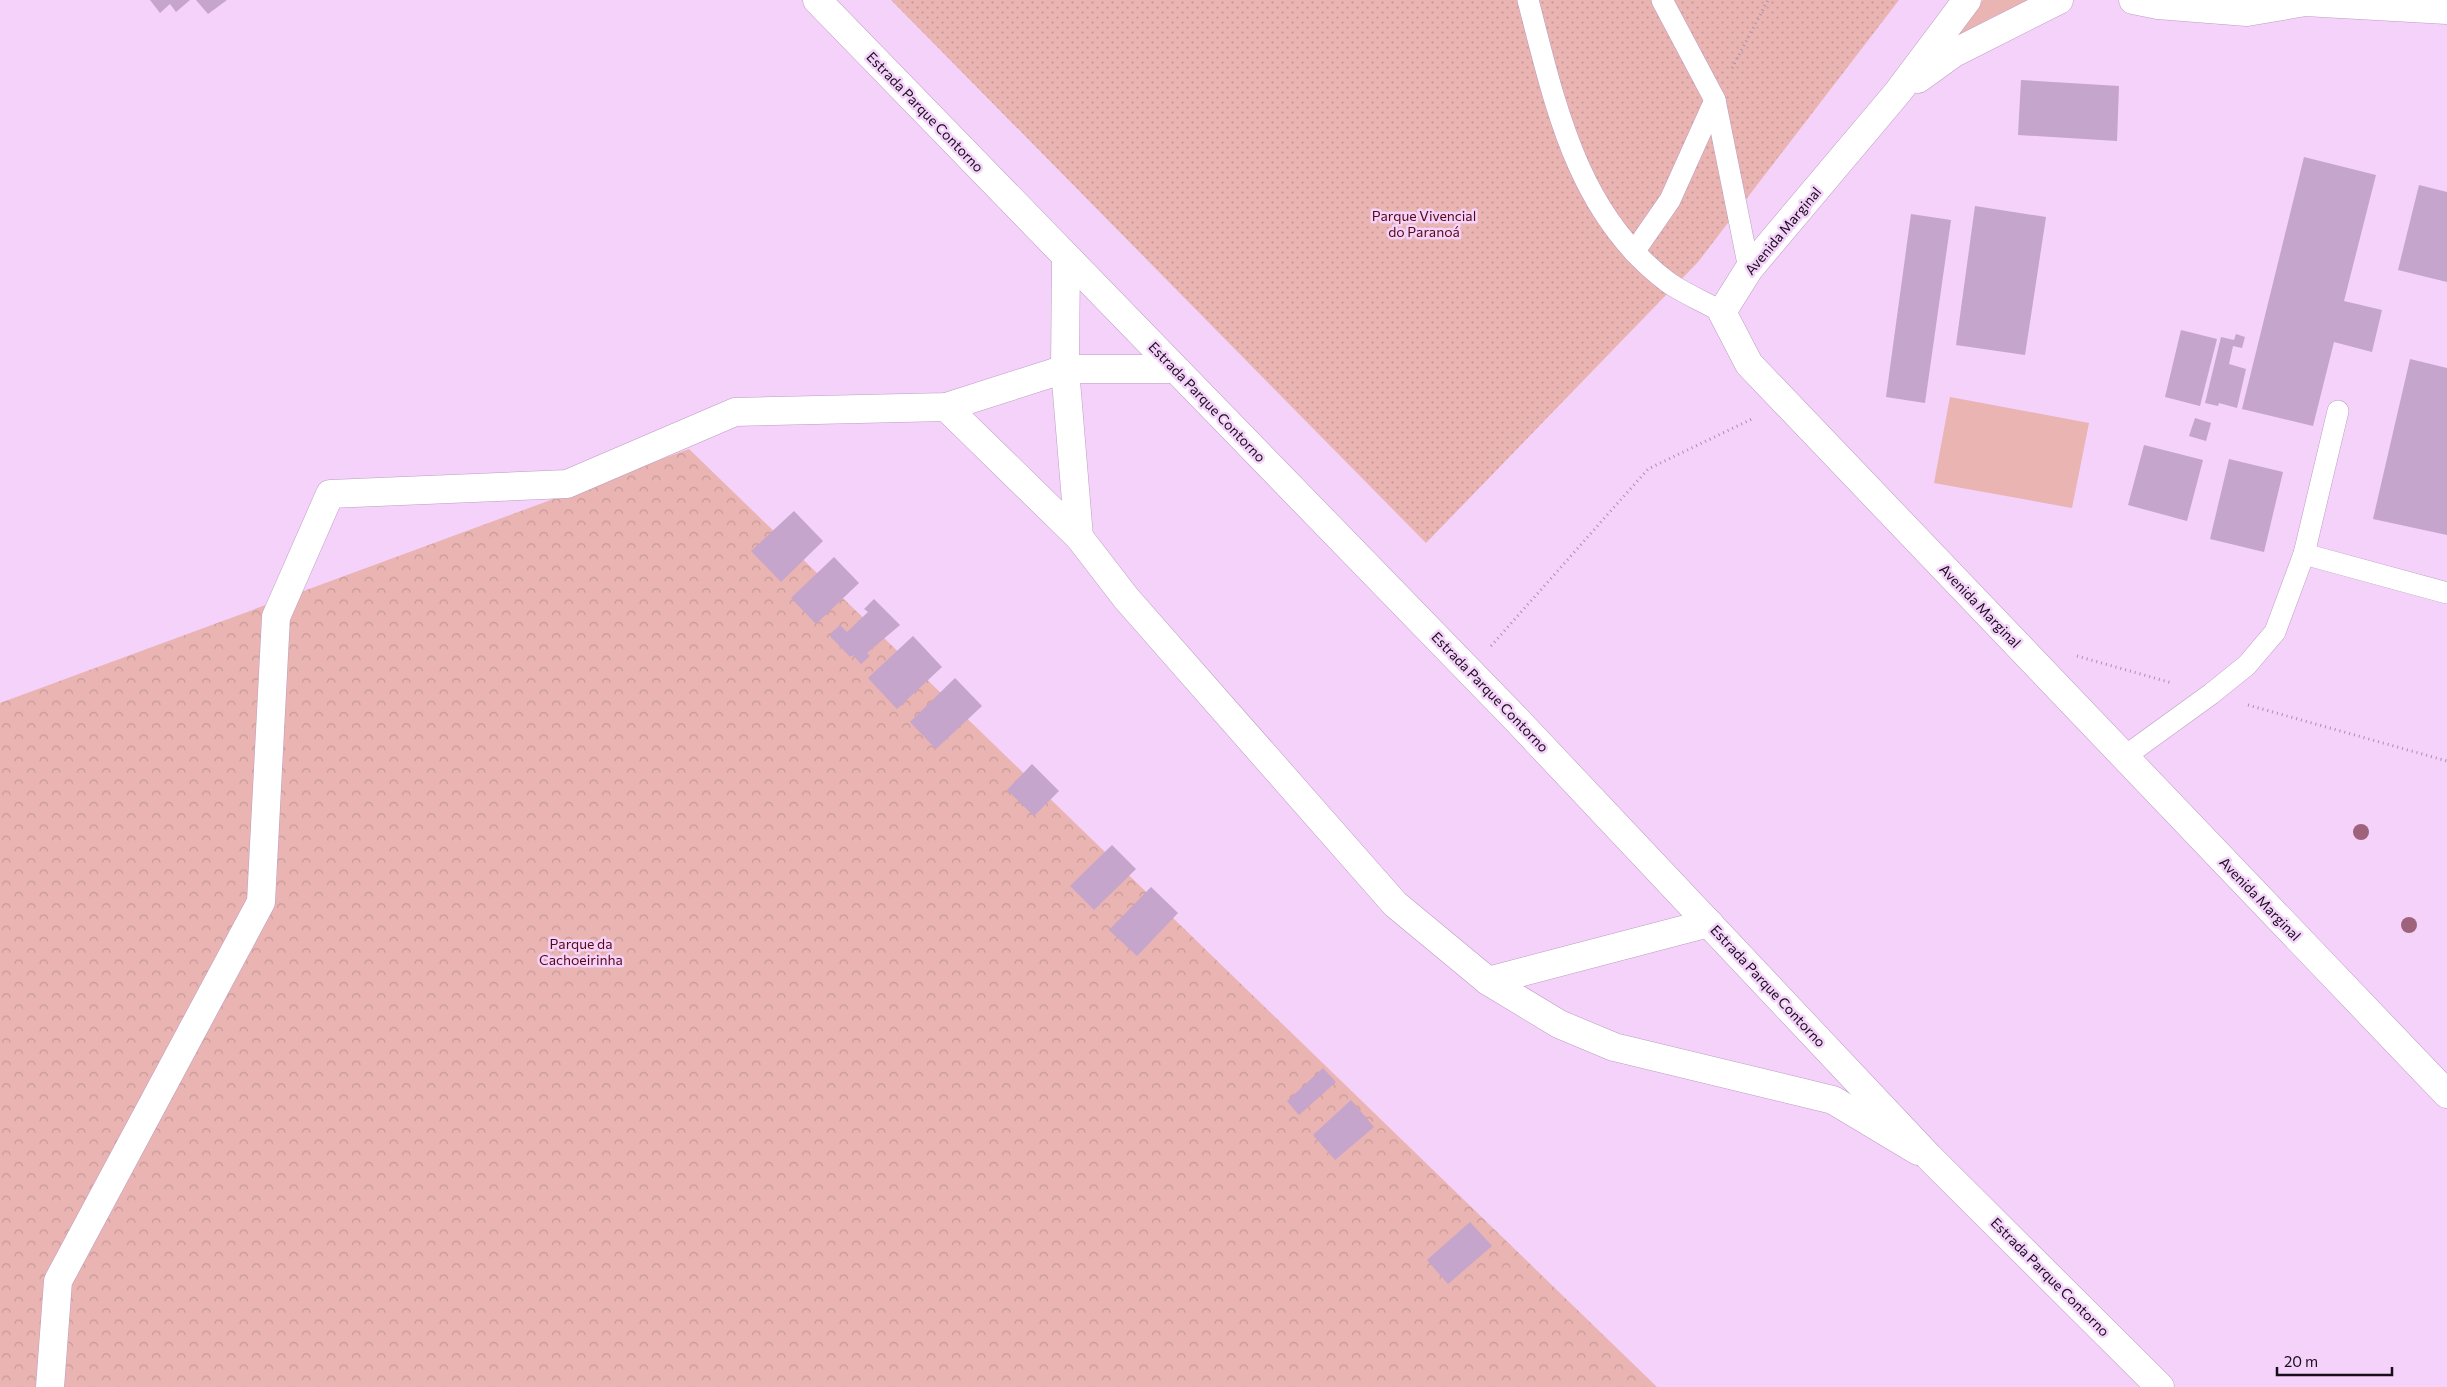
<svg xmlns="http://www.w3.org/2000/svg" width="2447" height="1387" font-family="Commissioner,sans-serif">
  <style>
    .grass { fill: #e9b4b2 }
    .forest { fill: url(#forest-crowns) }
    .park { fill: url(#park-dots) }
    .building { fill: #c5a5cb }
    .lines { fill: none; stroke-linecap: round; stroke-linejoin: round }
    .service-casing { stroke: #bc9cc2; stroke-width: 22 }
    .minor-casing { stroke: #bc9cc2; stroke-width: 29 }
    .tertiary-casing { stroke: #bc9cc2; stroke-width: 29 }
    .primary-casing { stroke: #bc9cc2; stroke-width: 29 }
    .path { stroke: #aa90af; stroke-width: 3; stroke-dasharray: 1 4; stroke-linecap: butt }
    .service { stroke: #fff; stroke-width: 21 }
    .minor { stroke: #fff; stroke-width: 28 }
    .tertiary { stroke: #fff; stroke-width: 28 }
    .primary { stroke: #fff; stroke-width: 28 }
    .tree { fill: #9e637b }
    .labels { text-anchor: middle; stroke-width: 5; stroke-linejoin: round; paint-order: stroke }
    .street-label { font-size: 14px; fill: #180d1a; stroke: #f4d2fa }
    .park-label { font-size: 14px; fill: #580813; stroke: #f4d2fa }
  </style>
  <defs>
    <pattern id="forest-crowns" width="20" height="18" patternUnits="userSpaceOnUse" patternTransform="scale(1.25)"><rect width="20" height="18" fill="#e9b4b2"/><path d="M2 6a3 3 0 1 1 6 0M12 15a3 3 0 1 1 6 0" fill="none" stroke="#c79a98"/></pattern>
    <pattern id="park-dots" width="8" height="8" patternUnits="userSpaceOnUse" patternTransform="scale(1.25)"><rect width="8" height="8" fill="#e9b4b2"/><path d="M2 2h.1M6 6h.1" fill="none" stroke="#c79a98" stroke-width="1.8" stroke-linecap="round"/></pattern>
  </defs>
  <rect width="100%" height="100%" fill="#f4d2fa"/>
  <g class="grass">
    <path d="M1983 0H2042C2001 10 1981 22 1947 45Z"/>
    <path d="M1950 397 2089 423 2072 508 1934 483Z"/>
  </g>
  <path class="forest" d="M689 449 1657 1387H0V703Z"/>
  <path class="park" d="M891 0H1899L1698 262 1426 543Z"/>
  <g class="building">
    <path d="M150 0H190L176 12 170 4 160 13Z"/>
    <path d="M196 0H227L208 14Z"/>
    <path d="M2021 80 2119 86 2117 141 2018 135Z"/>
    <path d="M2304 157 2376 175 2344 301 2382 310 2372 352 2334 342 2313 426 2242 409Z"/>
    <path d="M2419 185 2447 192V282L2398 270Z"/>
    <path d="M1975 206 2046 217 2025 355 1956 345Z"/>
    <path d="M1911 214 1951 220 1925 403 1886 397Z"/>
    <path d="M2181 330 2217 339 2200 406 2165 397Z"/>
    <path d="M2236 334 2245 337 2242 348 2233 346 2229 364 2246 369 2237 408 2219 403 2218 406 2205 403 2221 337 2234 340Z"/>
    <path d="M2410 359 2447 368V535L2373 519Z"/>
    <path d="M2195 418 2211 423 2206 441 2189 436Z"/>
    <path d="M2144 445 2203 460 2187 521 2128 505Z"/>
    <path d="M2229 459 2283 472 2264 552 2210 539Z"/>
    <path d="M794 511 823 541 781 582 751 551Z"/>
    <path d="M834 557 859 583 816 624 791 598Z"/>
    <path d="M874 599 900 625 867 653 870 656 861 664 853 655 850 657 829 635 840 625 847 632 868 612 864 609Z"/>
    <path d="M913 636 942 667 897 709 868 678Z"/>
    <path d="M955 678 982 706 936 749 910 722Z"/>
    <path d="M1032 764 1059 791 1034 816 1007 790Z"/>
    <path d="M1112 845 1136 869 1094 910 1070 886Z"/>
    <path d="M1151 887 1178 913 1137 956 1109 930Z"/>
    <path d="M1323 1068 1336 1082 1299 1115 1287 1101Z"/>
    <path d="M1351 1100 1374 1127 1335 1160 1313 1135Z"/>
    <path d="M1470 1222 1492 1246 1448 1284 1427 1260Z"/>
  </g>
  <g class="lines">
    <defs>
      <g id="service">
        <path d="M1528 0C1555 104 1577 215 1669 283 1685 294 1705 302 1722 312"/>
        <path d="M1715 100 1749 269"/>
        <path d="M1634 252 1670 200 1715 100 1662 0"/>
        <path d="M2304 554 2447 593"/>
        <path d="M2124 757 2211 694 2247 665 2275 632 2304 554 2338 411"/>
      </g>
      <g id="minor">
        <path d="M2133 0 2158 5 2247 12 2305 2 2447 10"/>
        <path d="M1066 258 1065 369 1079 537"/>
        <path d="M946 407 1079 537 1126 598 1395 904 1488 981 1559 1024 1614 1047 1833 1100 1918 1151"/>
        <path d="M1488 981 1709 923"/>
        <path d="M50 1387 58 1281 261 902 276 617 330 494 567 484 735 412 946 407 1065 369H1174"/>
      </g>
      <g id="tertiary">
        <path d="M1967 0 1898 92 1749 269 1722 312 1749 364 2447 1094"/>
        <path d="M1918 79 1954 53 2059 0"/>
      </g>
      <path id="primary" d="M817 0 1516 719 1929 1157 2160 1387"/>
    </defs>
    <use href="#service" class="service-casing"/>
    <use href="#minor" class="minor-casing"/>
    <use href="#tertiary" class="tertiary-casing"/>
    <use href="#primary" class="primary-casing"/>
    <g class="path">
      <path d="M1732 68 1768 0"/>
      <path d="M1491 646 1648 469 1754 418"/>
      <path d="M2077 656 2172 683"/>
      <path d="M2248 705 2447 761"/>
    </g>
    <use href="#service" class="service"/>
    <use href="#minor" class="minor"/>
    <use href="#tertiary" class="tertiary"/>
    <use href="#primary" class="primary"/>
  </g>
  <g class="tree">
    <circle cx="2361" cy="832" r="8"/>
    <circle cx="2409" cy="925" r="8"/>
  </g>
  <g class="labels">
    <g class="street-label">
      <text transform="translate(925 112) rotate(46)" y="5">Estrada Parque Contorno</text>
      <text transform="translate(1783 231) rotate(-50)" y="5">Avenida Marginal</text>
      <text transform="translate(1207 402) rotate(46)" y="5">Estrada Parque Contorno</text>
      <text transform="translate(1980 606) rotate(46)" y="5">Avenida Marginal</text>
      <text transform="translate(1490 692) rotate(46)" y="5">Estrada Parque Contorno</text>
      <text transform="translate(2260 899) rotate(46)" y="5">Avenida Marginal</text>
      <text transform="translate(1768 986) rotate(47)" y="5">Estrada Parque Contorno</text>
      <text transform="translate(2050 1277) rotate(45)" y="5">Estrada Parque Contorno</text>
    </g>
    <g class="park-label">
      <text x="1424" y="221">Parque Vivencial<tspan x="1424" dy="16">do Paranoá</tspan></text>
      <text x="581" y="949">Parque da<tspan x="581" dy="16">Cachoeirinha</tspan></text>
    </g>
  </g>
  <path d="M2277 1367v8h115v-8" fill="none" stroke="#180d1a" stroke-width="2.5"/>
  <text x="2284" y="1367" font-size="15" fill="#180d1a" stroke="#f4d2fa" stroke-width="4" paint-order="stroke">20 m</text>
</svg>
